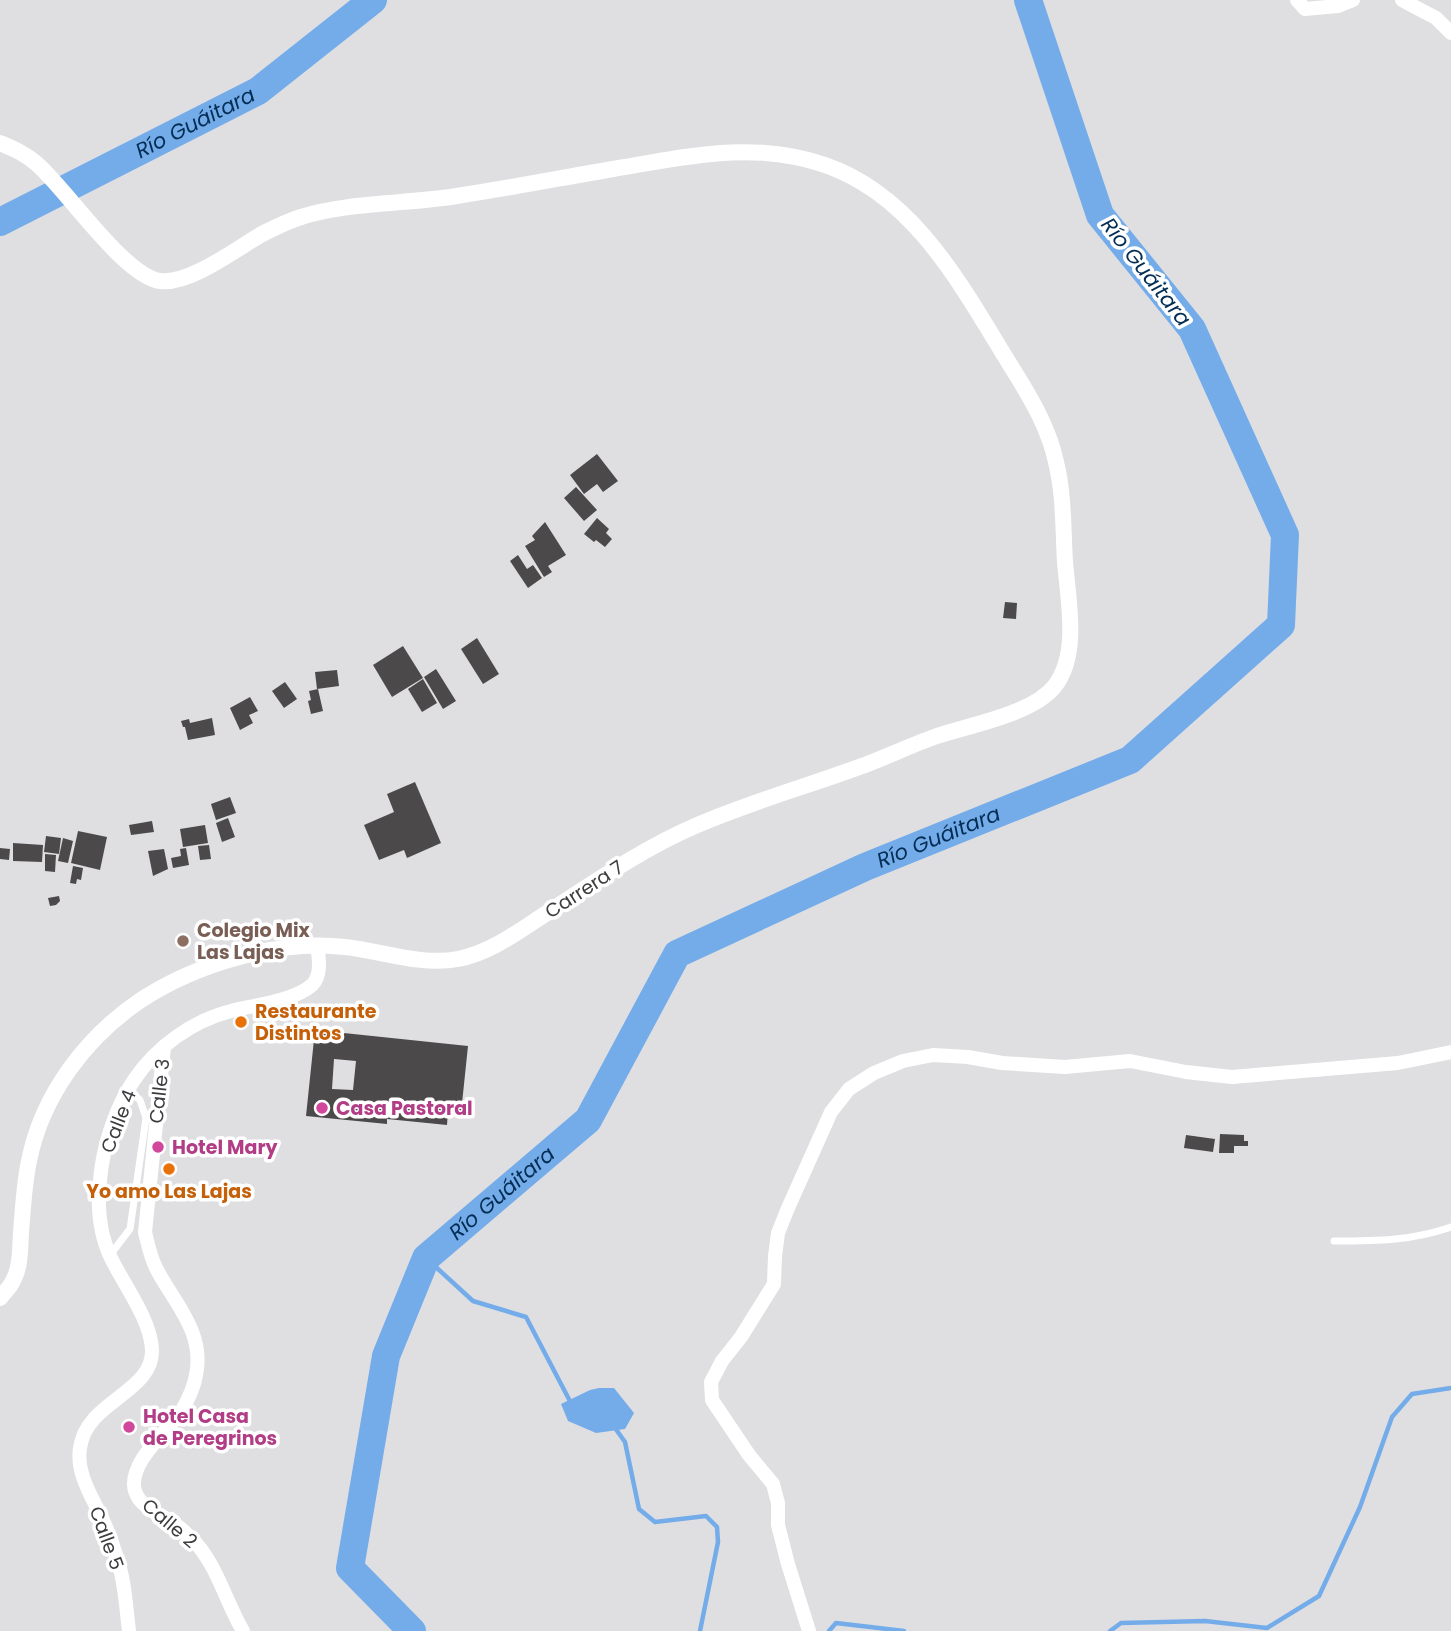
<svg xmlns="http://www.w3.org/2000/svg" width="1451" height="1631" font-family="Poppins,sans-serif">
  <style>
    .water { fill: #74acea }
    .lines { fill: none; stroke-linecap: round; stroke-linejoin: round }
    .stream { stroke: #74acea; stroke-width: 4.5 }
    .river { stroke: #74acea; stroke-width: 28 }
    .building { fill: #4c494a; fill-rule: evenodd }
    .service { stroke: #fff; stroke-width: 7 }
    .minor { stroke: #fff; stroke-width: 14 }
    .tertiary { stroke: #fff; stroke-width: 16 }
    .education-dot { fill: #8d6e63; stroke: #fff; stroke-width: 2.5 }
    .food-dot { fill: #e8710a; stroke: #fff; stroke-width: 2.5 }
    .hotel-dot { fill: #d1479c; stroke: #fff; stroke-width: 2.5 }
    .labels { text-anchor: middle; stroke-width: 7; stroke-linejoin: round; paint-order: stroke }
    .street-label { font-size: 19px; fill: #3c3c3d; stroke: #fff }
    .education-label { font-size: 19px; font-weight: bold; fill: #785e54; stroke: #fff; text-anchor: start }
    .food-label { font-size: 19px; font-weight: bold; fill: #c56008; stroke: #fff; text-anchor: start }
    .hotel-label { font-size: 19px; font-weight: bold; fill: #b23c85; stroke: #fff; text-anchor: start }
    .water-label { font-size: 21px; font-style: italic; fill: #042d54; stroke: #fff }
  </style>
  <rect width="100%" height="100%" fill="#dfdfe2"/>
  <path class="water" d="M599 1388H614L634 1413 625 1429 596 1433 568 1421 561 1404 590 1390Z"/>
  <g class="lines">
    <g class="stream">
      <path d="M426 1258 473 1301 526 1317 572 1405"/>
      <path d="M615 1428 625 1442 639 1509 655 1522 706 1516 717 1527 718 1542 700 1631"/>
      <path d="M829 1631 836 1623 904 1631"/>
      <path d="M1110 1631 1121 1623 1205 1621 1267 1628 1319 1596 1360 1507 1392 1417 1412 1394 1451 1388"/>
    </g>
    <g class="river">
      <path id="s1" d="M0 222 258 91 373 0"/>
      <path id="s2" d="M412 1631 350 1568 386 1356 426 1258 588 1120 677 954 865 867 1130 760 1281 625 1285 535 1192 329 1100 215 1028 0"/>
    </g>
  </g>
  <g class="building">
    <path d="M597 454 618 481 603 492 597 484 584 494 570 475Z"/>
    <path d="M576 487 597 510 584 521 564 498Z"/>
    <path d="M597 518 609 529 606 533 612 539 605 547 596 540 594 542 584 534Z"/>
    <path d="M545 522 566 555 548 566 552 572 544 577 525 546 535 540 532 536Z"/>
    <path d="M518 555 527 569 533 565 542 578 528 588 510 561Z"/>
    <path d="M1005 602 1017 603 1016 619 1003 618Z"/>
    <path d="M477 638 499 674 483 684 461 649Z"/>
    <path d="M403 646 423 678 392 697 373 665Z"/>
    <path d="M436 669 456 701 443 709 424 677Z"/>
    <path d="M337 670 339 686 317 689 315 672Z"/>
    <path d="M423 679 437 703 422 712 408 689Z"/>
    <path d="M285 682 297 699 284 708 272 691Z"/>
    <path d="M318 689 323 711 311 714 308 701 311 700 309 691Z"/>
    <path d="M250 697 258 711 249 715 253 723 240 730 230 708Z"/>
    <path d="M212 718 215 735 188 740 185 727H183L181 721 189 719 190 723Z"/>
    <path d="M415 782 441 843 407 858 404 850 379 860 364 825 394 812 387 794Z"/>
    <path d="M230 797 236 813 216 820 211 804Z"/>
    <path d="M228 818 235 837 222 842 216 823Z"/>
    <path d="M152 821 154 832 131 835 129 825Z"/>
    <path d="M205 825 208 843 183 847 180 829Z"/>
    <path d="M78 831 107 837 100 870 71 863Z"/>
    <path d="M46 836 61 838 59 854 44 852Z"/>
    <path d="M63 838 73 841 68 863 58 861Z"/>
    <path d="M13 843 43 845 42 862 13 861Z"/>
    <path d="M209 845 211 859 200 860 198 846Z"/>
    <path d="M0 848 10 849 9 860 0 859Z"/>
    <path d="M186 848 189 865 173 868 171 858 181 856 180 849Z"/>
    <path d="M164 849 168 869 153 876 148 851Z"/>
    <path d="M45 854 56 855 55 872 45 871Z"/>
    <path d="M73 866 83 868 81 880 77 879 76 884 70 883Z"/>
    <path d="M59 896 60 901 56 905 50 906 48 898Z"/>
    <path d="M315 1030 468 1046 461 1113 448 1111 447 1125 387 1119V1124L306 1116ZM334 1059 356 1061 353 1090 332 1089Z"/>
    <path d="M1220 1134 1244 1135V1141H1248V1146H1234V1153H1219Z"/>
    <path d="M1186 1135 1215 1139 1213 1152 1184 1148Z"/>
  </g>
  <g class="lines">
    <g class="service">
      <path d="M1334 1241C1376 1241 1411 1241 1451 1227"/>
      <path d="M110 1255 130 1229 146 1118 140 1100 128 1090"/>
    </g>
    <g class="minor">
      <path d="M1297 0 1305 9 1338 6 1353 0"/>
      <path d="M1402 0 1436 18 1451 33"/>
      <path d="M164 1047 145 1232C148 1244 150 1256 156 1268 174 1303 205 1332 196 1375 194 1387 188 1400 182 1410 168 1431 127 1463 135 1491 141 1509 161 1514 175 1524 181 1528 186 1533 191 1538 217 1563 225 1601 243 1631"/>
      <path d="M129 1631C126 1607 125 1581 117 1558 113 1544 108 1531 102 1518 92 1497 76 1473 80 1448 86 1401 153 1393 152 1350 151 1320 124 1285 111 1258 86 1207 103 1126 134 1080 156 1047 192 1021 231 1011 254 1005 294 1001 312 985 322 975 319 958 317 945"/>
      <path d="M809 1631 788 1564 778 1525V1503L773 1484 749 1455 712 1400 711 1382 722 1361 741 1337 774 1284 775 1256 778 1233 788 1208 831 1112 849 1089 874 1073 903 1061 933 1055 968 1057 1002 1063 1065 1067 1130 1061 1186 1072 1232 1077 1398 1063 1451 1052"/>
    </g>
    <path class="tertiary" d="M0 143C14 149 26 154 37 164 67 190 124 276 160 281 189 285 236 249 262 234 274 228 288 221 301 217 348 202 408 204 457 196 509 188 561 178 613 169 685 157 753 140 825 165 918 197 965 293 1014 371 1032 400 1049 429 1056 462 1064 494 1063 529 1065 562 1068 600 1080 655 1054 687 1032 714 970 725 937 736 914 744 893 754 870 763 812 785 752 801 695 826 642 849 595 882 547 913 520 930 491 953 458 959 421 966 382 951 345 947 279 939 196 964 141 1000 86 1037 42 1095 29 1161 24 1184 23 1209 21 1232 20 1247 21 1261 16 1274 11 1287 8 1288 0 1298"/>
  </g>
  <circle class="education-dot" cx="183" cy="941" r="7"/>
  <g class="food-dot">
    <circle cx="241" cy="1022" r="7"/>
    <circle cx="169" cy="1169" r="7"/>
  </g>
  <g class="hotel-dot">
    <circle cx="322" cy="1108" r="7"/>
    <circle cx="158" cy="1147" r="7"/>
    <circle cx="129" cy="1427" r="7"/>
  </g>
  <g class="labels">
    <g class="street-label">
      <text transform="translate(584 889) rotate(-33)" y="7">Carrera 7</text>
      <text transform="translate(159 1091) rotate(-84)" y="7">Calle 3</text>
      <text transform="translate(118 1121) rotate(-69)" y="7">Calle 4</text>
      <text transform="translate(170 1523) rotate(40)" y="7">Calle 2</text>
      <text transform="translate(107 1538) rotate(70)" y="7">Calle 5</text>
    </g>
    <g class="education-label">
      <text x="197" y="937">Colegio Mix<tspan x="197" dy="22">Las Lajas</tspan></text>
    </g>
    <g class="food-label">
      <text x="255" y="1018">Restaurante<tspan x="255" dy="22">Distintos</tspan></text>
      <text x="169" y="1198" text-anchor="middle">Yo amo Las Lajas</text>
    </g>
    <g class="hotel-label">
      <text x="336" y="1115">Casa Pastoral</text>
      <text x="172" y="1154">Hotel Mary</text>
      <text x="143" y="1423">Hotel Casa<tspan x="143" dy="22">de Peregrinos</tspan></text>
    </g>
    <g class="water-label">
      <text dy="7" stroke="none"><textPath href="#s1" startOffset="219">Río Guáitara</textPath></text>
      <text transform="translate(1146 272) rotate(52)" y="7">Río Guáitara</text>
      <text dy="7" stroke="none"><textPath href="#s2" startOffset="1097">Río Guáitara</textPath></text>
      <text dy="7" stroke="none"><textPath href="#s2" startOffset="509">Río Guáitara</textPath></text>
    </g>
  </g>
</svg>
